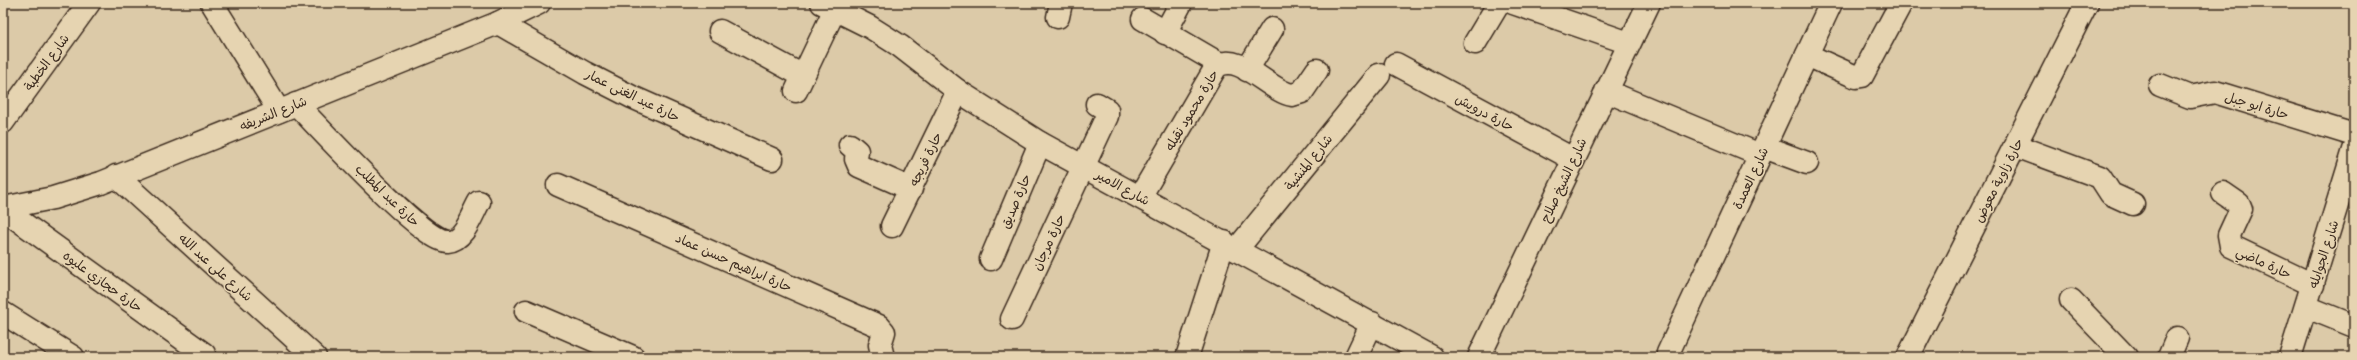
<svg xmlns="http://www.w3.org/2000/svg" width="2357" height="360" font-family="Sriracha,'Playpen Sans Arabic',sans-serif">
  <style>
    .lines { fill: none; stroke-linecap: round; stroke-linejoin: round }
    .minor-casing { stroke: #3b2a1e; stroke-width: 25 }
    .minor { stroke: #e6d4b1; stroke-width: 22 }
    .labels { text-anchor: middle; stroke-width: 3; stroke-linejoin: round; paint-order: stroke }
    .street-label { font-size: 13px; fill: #3b2a1e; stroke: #e6d4b1 }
  </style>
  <rect width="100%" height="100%" fill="#dccaa8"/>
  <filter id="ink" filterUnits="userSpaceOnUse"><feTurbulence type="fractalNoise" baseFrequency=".025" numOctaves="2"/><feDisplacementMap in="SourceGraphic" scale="8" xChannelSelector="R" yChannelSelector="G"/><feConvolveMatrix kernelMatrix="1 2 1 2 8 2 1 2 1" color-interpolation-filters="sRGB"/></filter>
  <g filter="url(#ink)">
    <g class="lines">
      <defs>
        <g id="minor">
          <path d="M212 3 279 111"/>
          <path d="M822 3 870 27 900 46 958 91 1040 143 1432 357"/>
          <path d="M1513 3 1629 43"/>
          <path d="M1058 17 1061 3"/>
          <path d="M1143 19 1220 64"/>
          <path d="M498 23 585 73 632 97 772 159"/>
          <path d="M720 31 803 76"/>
          <path d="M1165 33 1181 3"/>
          <path d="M1475 43 1499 3"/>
          <path d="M1807 55 1856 77 1862 76 1901 3"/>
          <path d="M1396 64 1573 159"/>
          <path d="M1247 70 1272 29"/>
          <path d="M2160 85 2190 97 2215 92 2354 135"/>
          <path d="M796 91 835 9"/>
          <path d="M1606 91 1760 155"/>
          <path d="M296 104C318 126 425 244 448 241 464 240 472 214 479 202"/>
          <path d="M3 122 89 3"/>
          <path d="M850 145 857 151 856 159 859 166 911 189"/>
          <path d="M2016 146 2100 177 2111 194 2133 204"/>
          <path d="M1764 147 1807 163"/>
          <path d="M116 176 315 357"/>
          <path d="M558 185 879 326 884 332 880 345 883 357"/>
          <path d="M2223 193 2239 204 2241 209 2229 235 2231 246 2313 285"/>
          <path d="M1140 197 1216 67C1238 50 1269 91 1292 95L1302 92 1317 70"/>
          <path d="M3 208 53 198 101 183 498 23 539 3"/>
          <path d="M3 209 204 354"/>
          <path d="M892 226 958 91"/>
          <path d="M1237 249 1379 75"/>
          <path d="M991 259 1040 143"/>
          <path d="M2071 300 2126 357"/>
          <path d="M2307 307 2354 326"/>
          <path d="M526 311 633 357"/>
          <path d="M3 313 73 357"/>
          <path d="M1012 319 1107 116V110L1097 104"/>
          <path d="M1668 353 1831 3"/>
          <path d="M1187 357 1224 242"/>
          <path d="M1356 357 1372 323"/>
          <path d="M1479 357 1649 3"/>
          <path d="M1908 357 2087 3"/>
          <path d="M2169 357 2177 338"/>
          <path d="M2290 357 2354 150"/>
        </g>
      </defs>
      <use href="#minor" class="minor-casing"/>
      <use href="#minor" class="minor"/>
    </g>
  </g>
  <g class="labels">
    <g class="street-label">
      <text transform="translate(46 62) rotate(-54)" y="5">شارع الخطبة</text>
      <text transform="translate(633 95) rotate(26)" y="5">حارة عبد الغنى عمار</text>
      <text transform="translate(2257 105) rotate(17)" y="5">حارة ابو جبل</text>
      <text transform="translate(1191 110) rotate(-59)" y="5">حارة محمود نقيله</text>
      <text transform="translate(1485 112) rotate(28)" y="5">حارة درويش</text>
      <text transform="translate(273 113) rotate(-22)" y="5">شارع الشريفه</text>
      <text transform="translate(925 159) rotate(-64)" y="5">حارة فريجه</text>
      <text transform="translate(1308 162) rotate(-51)" y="5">شارع المنشية</text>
      <text transform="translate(1750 178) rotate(-65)" y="5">شارع العمدة</text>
      <text transform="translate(1563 180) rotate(-65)" y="5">شارع الشيخ صلاح</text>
      <text transform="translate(1998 180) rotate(-63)" y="5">حارة زاوية معوض</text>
      <text transform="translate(1123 187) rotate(29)" y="5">شارع الامير</text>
      <text transform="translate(388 195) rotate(44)" y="5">حارة عبد المطلب</text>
      <text transform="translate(1015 201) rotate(-67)" y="5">حارة صديق</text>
      <text transform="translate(1048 242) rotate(-65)" y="5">حارة مرجان</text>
      <text transform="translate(2323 254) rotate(-72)" y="5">شارع الجوايله</text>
      <text transform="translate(734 262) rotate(24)" y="5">حارة ابراهيم حسن عماد</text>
      <text transform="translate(2264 262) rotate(25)" y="5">حارة ماضي</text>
      <text transform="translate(216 267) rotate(42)" y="5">شارع على عبد الله</text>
      <text transform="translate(103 281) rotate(36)" y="5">حارة حجازي عليوه</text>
    </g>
  </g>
  <rect width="2357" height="360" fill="none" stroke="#e6d4b1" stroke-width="16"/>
  <rect x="8" y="8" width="2341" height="344" fill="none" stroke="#3b2a1e" stroke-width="1.5" filter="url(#ink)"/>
</svg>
